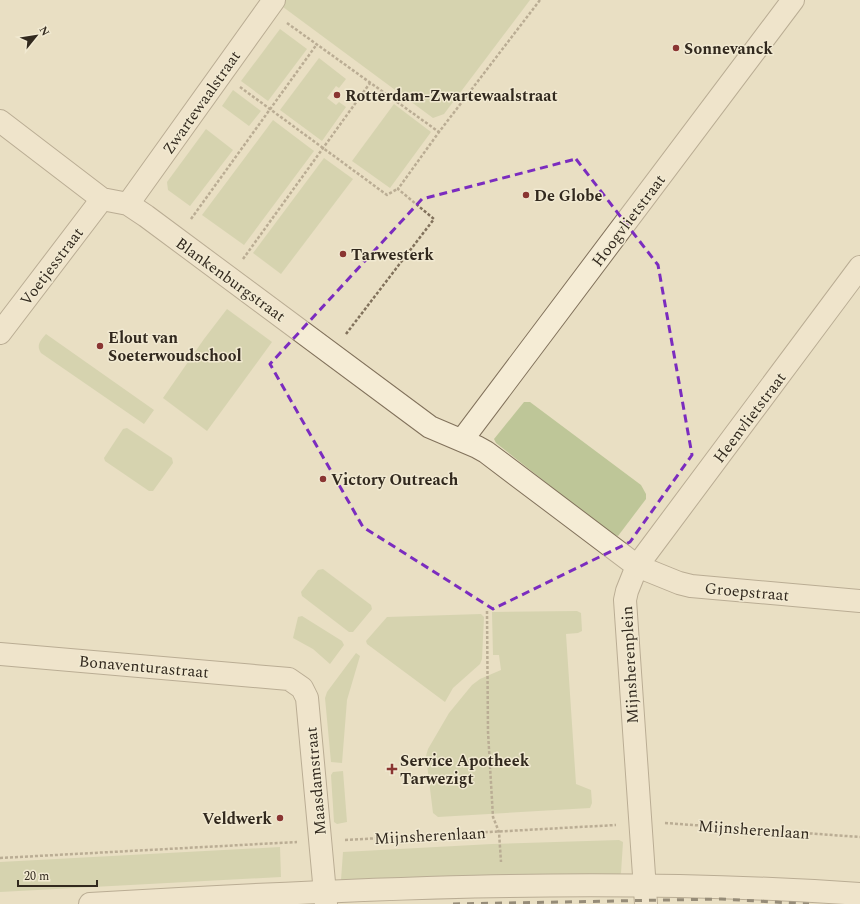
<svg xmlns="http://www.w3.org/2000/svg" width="860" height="904" font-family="Spectral,serif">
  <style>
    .green { fill: #bec698 }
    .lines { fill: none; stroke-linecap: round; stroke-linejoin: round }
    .minor-casing { stroke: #81715b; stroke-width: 24 }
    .path { stroke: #81715b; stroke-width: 2.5; stroke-dasharray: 3 2; stroke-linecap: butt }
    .minor { stroke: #f5ecd5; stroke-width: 22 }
    .rail { stroke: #32291e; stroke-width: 3; stroke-dasharray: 7 7; stroke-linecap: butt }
    .marked { fill: none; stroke: #7b2cbf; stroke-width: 3; stroke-dasharray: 8 5; stroke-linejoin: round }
    .poi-dot { fill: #8a3532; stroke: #f1e9d1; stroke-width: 1.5 }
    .labels { text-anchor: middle; stroke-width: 3; stroke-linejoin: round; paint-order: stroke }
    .poi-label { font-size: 16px; font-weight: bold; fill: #32291e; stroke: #f1e9d1; text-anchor: start }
    .street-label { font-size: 16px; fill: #32291e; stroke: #f1e9d1 }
  </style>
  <rect width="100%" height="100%" fill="#e9dfc3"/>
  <g class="green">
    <path d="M282 0H530L444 114 433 118 279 4Z"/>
    <path d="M280 29 307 49 268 101 241 81Z"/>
    <path d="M319 58 346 79 339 88 336 86 327 98 336 105 339 102 346 107 322 141 280 110Z"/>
    <path d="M233 90 261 111 249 126 222 106Z"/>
    <path d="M394 104 431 132 390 188 352 161Z"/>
    <path d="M273 120 314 151 244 245 202 215Z"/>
    <path d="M206 129 233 150 190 206 168 190 167 182Z"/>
    <path d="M324 158 353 179 281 274 253 253Z"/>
    <path d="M227 309 272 342 207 431 163 398 204 339Z"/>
    <path d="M46 334 154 410 144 424 41 353C36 345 40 341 46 334Z"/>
    <path d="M524 402H530L641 485 646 494V499L618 536 611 534 496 443 494 439Z"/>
    <path d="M127 428 172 458 173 463 153 491H149L105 461 104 458 123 429Z"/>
    <path d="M323 569 371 605 372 609 353 632H349L302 596 301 592 318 570Z"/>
    <path d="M577 611 581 613 582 631 578 633 566 634 576 784 591 790 592 803 590 808 438 817 433 813 426 756 428 749 449 713 472 685 480 679 501 670 499 655H493L492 612Z"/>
    <path d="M481 614 484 617 482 659 480 664 453 688 445 702 367 644 366 641 387 617Z"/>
    <path d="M302 616 342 641 344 645 330 664 313 649 293 638 298 617Z"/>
    <path d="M356 653 360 656 347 700 342 763 331 762 325 698 327 692Z"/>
    <path d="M343 771 347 822 337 824 334 822 331 775 333 772Z"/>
    <path d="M619 840 623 842 621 873 618 876 489 875 341 880 343 852 492 844Z"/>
    <path d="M280 847 281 877 0 892V862Z"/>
  </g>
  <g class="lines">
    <defs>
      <g id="minor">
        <path d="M0 121 102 199 128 204 146 216 430 427 477 447 486 452 637 566 627 591 625 600 646 904"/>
        <path d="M128 204 274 0"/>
        <path d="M860 267 637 566 679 583 691 586 860 601"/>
        <path d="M0 333 102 199"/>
        <path d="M462 440 793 0"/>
        <path d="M0 654 289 679 302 688 307 698 326 904"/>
        <path d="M90 904C346 889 603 876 860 894"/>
      </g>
    </defs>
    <use href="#minor" class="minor-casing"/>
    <g class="path">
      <path d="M287 23 439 132"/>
      <path d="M240 87 387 195 399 188"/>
      <path d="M191 219 317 44"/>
      <path d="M243 259 370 83"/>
      <path d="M346 334 434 219 398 189 439 132 540 0"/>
      <path d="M487 611 488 732 493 817 499 832 501 862"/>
      <path d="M665 823 860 837"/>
      <path d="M345 840 616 825"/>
      <path d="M0 858 297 842"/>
    </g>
    <use href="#minor" class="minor"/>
    <path class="rail" d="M453 904 721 899 809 904"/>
  </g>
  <path d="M0 0H860V904H0ZM576 159 658 265 692 455 630 542 493 609 363 527 270 364 422 199Z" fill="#e9dfc3" fill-opacity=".55" fill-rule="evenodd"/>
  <path class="marked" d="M576 159 658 265 692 455 630 542 493 609 363 527 270 364 422 199Z"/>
  <g class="poi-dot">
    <circle cx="676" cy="48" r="4"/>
    <circle cx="337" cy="95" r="4"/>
    <circle cx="526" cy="195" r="4"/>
    <circle cx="343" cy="254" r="4"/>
    <circle cx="100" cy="346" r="4"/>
    <circle cx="323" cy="479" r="4"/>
    <path d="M390 763h4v4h4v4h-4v4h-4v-4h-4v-4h4z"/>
    <circle cx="280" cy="818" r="4"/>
  </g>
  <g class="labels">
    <g class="poi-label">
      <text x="684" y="54">Sonnevanck</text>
      <text x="345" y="101">Rotterdam-Zwartewaalstraat</text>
      <text x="534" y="201">De Globe</text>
      <text x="351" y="260">Tarwesterk</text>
      <text x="108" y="343">Elout van<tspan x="108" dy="18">Soeterwoudschool</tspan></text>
      <text x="331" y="485">Victory Outreach</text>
      <text x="400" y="766">Service Apotheek<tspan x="400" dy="18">Tarwezigt</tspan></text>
      <text x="272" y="824" text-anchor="end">Veldwerk</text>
    </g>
    <g class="street-label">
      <text transform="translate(201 102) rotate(-55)" y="6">Zwartewaalstraat</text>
      <text transform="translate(628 220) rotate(-53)" y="6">Hoogvlietstraat</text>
      <text transform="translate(51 266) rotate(-53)" y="6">Voetjesstraat</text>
      <text transform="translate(231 279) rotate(36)" y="6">Blankenburgstraat</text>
      <text transform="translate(749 417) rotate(-53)" y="6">Heenvlietstraat</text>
      <text transform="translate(747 591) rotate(5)" y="6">Groepstraat</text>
      <text transform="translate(629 665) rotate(-93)" y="6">Mijnsherenplein</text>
      <text transform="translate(144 666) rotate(5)" y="6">Bonaventurastraat</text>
      <text transform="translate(315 781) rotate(-95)" y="6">Maasdamstraat</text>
      <text transform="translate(754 829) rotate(4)" y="6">Mijnsherenlaan</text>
      <text transform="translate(430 835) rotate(-3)" y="6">Mijnsherenlaan</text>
    </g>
  </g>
  <g transform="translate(36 36) rotate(60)" stroke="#f1e9d1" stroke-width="3" paint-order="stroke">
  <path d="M0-3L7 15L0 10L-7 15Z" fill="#32291e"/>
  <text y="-6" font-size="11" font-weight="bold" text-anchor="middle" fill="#32291e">N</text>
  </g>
  <path d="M18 880v6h79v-6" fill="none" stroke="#32291e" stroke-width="2"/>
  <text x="24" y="880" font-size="12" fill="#32291e" stroke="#f1e9d1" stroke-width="3" paint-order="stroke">20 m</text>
</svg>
